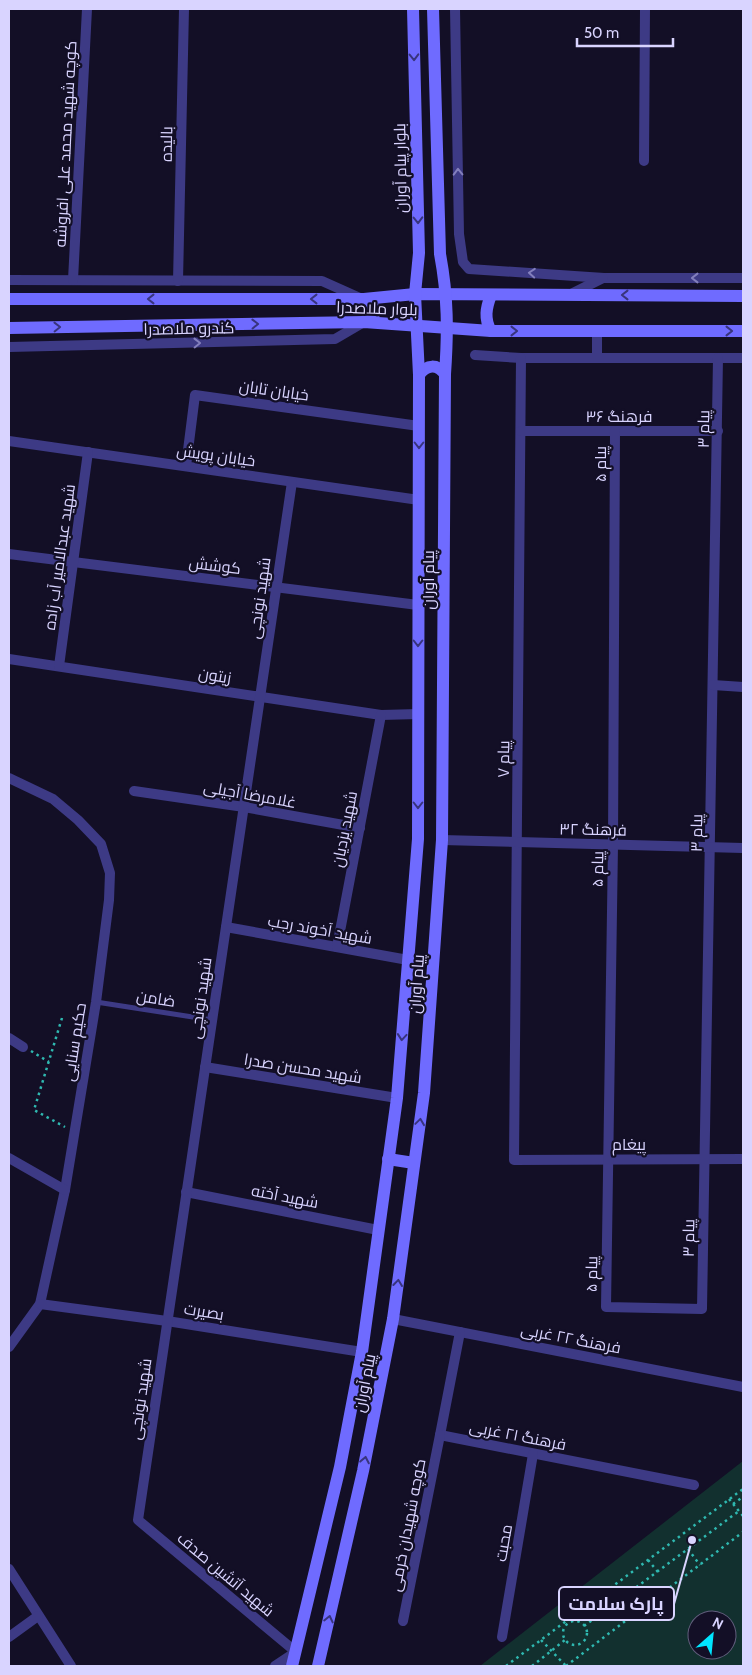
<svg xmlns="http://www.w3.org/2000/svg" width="752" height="1675" font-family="Cabin,Cairo,sans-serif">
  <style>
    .green { fill: #12302f; fill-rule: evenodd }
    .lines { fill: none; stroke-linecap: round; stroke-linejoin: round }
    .path { stroke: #2fb8b0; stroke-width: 2.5; stroke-dasharray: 2.5 4; stroke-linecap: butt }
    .lane { stroke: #3d3a85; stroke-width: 5 }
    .street { stroke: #3d3a85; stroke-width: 10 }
    .secondary { stroke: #6f6bff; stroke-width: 12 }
    .oneway { stroke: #38347d }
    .oneway2 { stroke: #837fbc }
    .labels { text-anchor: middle; stroke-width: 4.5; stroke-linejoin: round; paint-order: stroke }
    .street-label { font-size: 16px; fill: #d9d4ff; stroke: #130f26 }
    .leader { fill: none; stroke: #d9d4ff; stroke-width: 2 }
    .callout-dot { fill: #d9d4ff; stroke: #130f26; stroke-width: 2 }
    .callout { fill: #130f26; stroke: #d9d4ff; stroke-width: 2 }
    .callout-label { font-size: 18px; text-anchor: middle; font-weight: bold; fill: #d9d4ff }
  </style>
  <rect width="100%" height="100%" fill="#130f26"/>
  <path class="green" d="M743 1461V1666H480ZM697 1620H727V1650H697Z"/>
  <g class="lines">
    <g class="path">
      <path d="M62 1018 34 1110 65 1127"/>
      <path d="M31 1051 49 1062"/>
      <path d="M729 1499 743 1516"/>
      <path d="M733 1504 743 1497"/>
      <path d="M688 1549 700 1565"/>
      <path d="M648 1560 658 1572"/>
      <path d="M604 1593 625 1622"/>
      <circle cx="575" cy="1633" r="12"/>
      <path d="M584 1626 739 1511"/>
      <path d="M541 1640 566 1666"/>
      <path d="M506 1666 743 1489"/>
      <path d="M532 1666 565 1640"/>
      <path d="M566 1666 743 1532"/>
    </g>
    <path class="lane" d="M96 1002 212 1020"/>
    <g class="street">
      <path d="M455 9 459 234 463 262 469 269 604 278H743"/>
      <path d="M644 161 645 9"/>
      <path d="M9 280 322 281 360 298"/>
      <path d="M73 280 87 9"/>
      <path d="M178 281 184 9"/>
      <path d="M571 294 603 278"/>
      <path d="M597 331V358"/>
      <path d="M9 347 335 339 364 322"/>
      <path d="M475 355 521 358H743"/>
      <path d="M521 358 514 1160 743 1159"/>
      <path d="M521 431H718"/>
      <path d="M615 431 613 845 606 1307 702 1309 718 358"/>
      <path d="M9 441 419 500"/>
      <path d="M186 466 195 395 419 426"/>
      <path d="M9 554 418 605"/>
      <path d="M9 659 381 715 418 714"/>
      <path d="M59 666 88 452"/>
      <path d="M713 685 743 687"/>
      <path d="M9 778 53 799 78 820 101 844 110 873 109 900 96 1002 65 1190 40 1304 9 1347"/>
      <path d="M134 791 244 807 360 828"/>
      <path d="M442 840 743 848"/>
      <path d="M226 927 408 960"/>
      <path d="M337 947 381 715"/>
      <path d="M9 1038 23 1047"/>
      <path d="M205 1067 397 1098"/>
      <path d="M9 1158 65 1190"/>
      <path d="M186 1192 378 1230"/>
      <path d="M40 1304 167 1321 362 1352"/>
      <path d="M393 1319 743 1387"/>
      <path d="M460 1332 440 1435 694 1485"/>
      <path d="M9 1569 71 1666"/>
      <path d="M403 1621 440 1435"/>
      <path d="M9 1637 38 1616"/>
      <path d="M502 1637 533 1454"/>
      <path d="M275 1666 296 1652 138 1520 292 482"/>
    </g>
    <g class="secondary">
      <path d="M491 295C486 308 484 319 491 331"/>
      <path d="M9 299H364L415 294 743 296"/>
      <path d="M364 299 373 307 374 314 364 322"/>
      <path d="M9 328 364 322 491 331H743"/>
      <path d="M419 375C427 364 437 364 445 374"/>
      <path d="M388 1159 414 1163"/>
      <path d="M292 1666 340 1467 362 1352 397 1098 418 839 419 375 415 294 419 253 413 9"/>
      <path d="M318 1666 363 1471 393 1319 424 1093 442 840 445 374C448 331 448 297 440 254L433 9"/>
    </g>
  </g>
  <defs><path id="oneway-chevron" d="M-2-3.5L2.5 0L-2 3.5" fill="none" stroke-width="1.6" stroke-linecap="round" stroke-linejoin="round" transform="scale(1.25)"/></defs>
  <g class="oneway">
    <use href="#oneway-chevron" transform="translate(414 57) rotate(89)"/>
    <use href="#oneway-chevron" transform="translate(418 220) rotate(89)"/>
    <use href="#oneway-chevron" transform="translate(625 295) rotate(-180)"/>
    <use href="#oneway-chevron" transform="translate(151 299) rotate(-180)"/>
    <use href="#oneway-chevron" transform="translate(314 299) rotate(-180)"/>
    <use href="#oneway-chevron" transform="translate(255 324) rotate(-1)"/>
    <use href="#oneway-chevron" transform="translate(57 327) rotate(-1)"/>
    <use href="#oneway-chevron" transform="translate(514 331)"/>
    <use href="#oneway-chevron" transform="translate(729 331)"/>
    <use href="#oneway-chevron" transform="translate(419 445) rotate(90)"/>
    <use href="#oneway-chevron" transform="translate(418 643) rotate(90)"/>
    <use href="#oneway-chevron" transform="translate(418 805) rotate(90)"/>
    <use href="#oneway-chevron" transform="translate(402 1037) rotate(95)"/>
    <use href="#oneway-chevron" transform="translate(420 1122) rotate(-82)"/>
    <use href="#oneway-chevron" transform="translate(398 1283) rotate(-83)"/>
    <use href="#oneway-chevron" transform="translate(365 1460) rotate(-79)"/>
    <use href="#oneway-chevron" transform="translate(329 1619) rotate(-77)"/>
  </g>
  <g class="oneway2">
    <use href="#oneway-chevron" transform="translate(458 172) rotate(-91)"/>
    <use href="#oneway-chevron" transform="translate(532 273) rotate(-176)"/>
    <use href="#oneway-chevron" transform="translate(695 278) rotate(180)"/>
    <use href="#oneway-chevron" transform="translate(197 343) rotate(-1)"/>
  </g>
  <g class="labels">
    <g class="street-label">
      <text transform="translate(65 144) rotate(-87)" y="6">کوچه شهید محمد علی افروشه</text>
      <text transform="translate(166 144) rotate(-89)" y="6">بالیده</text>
      <text transform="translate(400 168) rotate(-91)" y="6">بلوار پیام آوران</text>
      <text transform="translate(377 308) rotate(2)" y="6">بلوار ملاصدرا</text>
      <text transform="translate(189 328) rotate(-1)" y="6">کندرو ملاصدرا</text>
      <text transform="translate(274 390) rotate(8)" y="6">خیابان تابان</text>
      <text x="619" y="422">فرهنگ ۳۶</text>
      <text transform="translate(703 429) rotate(-89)" y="6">پیام ۳</text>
      <text transform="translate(216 455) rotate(8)" y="6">خیابان پویش</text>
      <text transform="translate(600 464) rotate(-90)" y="6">پیام ۵</text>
      <text transform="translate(59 557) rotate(-82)" y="6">شهید عبدالامیر آب زاده</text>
      <text transform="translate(215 565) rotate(7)" y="6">کوشش</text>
      <text transform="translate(428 580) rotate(-90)" y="6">پیام آوران</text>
      <text transform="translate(259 598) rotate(-82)" y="6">شهید نونچی</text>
      <text transform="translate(215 675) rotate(9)" y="6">زیتون</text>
      <text transform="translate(503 759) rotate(-89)" y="6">پیام ۷</text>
      <text transform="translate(250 794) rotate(10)" y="6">غلامرضا آجیلی</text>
      <text transform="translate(344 829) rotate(-79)" y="6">شهید یزدیان</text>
      <text transform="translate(593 829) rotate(1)" y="6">فرهنگ ۳۲</text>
      <text transform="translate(696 833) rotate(-89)" y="6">پیام ۳</text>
      <text transform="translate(597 869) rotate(-89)" y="6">پیام ۵</text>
      <text transform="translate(320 929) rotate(10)" y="6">شهید آخوند رجب</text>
      <text transform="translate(416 984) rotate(-86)" y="6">پیام آوران</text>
      <text transform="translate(156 998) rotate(9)" y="6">ضامن</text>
      <text transform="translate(200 998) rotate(-82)" y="6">شهید نونچی</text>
      <text transform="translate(74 1042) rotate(-81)" y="6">حکیم سنایی</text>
      <text transform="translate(303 1068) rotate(9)" y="6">شهید محسن صدرا</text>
      <text x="629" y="1150">پیغام</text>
      <text transform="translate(285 1196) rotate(11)" y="6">شهید آخته</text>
      <text transform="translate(688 1238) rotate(-89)" y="6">پیام ۳</text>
      <text transform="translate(591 1274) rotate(-89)" y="6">پیام ۵</text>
      <text transform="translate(204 1311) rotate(9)" y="6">بصیرت</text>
      <text transform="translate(571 1338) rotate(11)" y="6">فرهنگ ۲۲ غربی</text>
      <text transform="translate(364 1383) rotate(-79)" y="6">پیام آوران</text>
      <text transform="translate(140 1399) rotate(-82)" y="6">شهید نونچی</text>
      <text transform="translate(518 1435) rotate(11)" y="6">فرهنگ ۲۱ غربی</text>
      <text transform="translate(407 1525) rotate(-79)" y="6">کوچه شهیدان خرمی</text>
      <text transform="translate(503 1543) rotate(-80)" y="6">محبت</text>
      <text transform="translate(226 1574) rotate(40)" y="6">شهید آتشین صدف</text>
    </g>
  </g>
  <path class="leader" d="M692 1540L674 1604"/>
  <circle class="callout-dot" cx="692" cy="1540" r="5"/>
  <rect class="callout" x="559" y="1587" width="115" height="33" rx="5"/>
  <g class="callout-label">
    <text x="616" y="1610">پارک سلامت</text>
  </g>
  <rect width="752" height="1675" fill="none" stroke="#d9d4ff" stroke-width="20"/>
  <g transform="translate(712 1635) rotate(27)"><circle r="24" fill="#130f26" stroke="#625e7d"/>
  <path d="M0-4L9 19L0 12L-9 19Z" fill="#00e5ff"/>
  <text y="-8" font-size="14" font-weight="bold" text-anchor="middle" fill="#d9d4ff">N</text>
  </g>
  <path d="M577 38v8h96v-8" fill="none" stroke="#d9d4ff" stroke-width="2.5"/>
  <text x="584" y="38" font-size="15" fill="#d9d4ff" stroke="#130f26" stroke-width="4" paint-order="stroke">50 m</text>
</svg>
